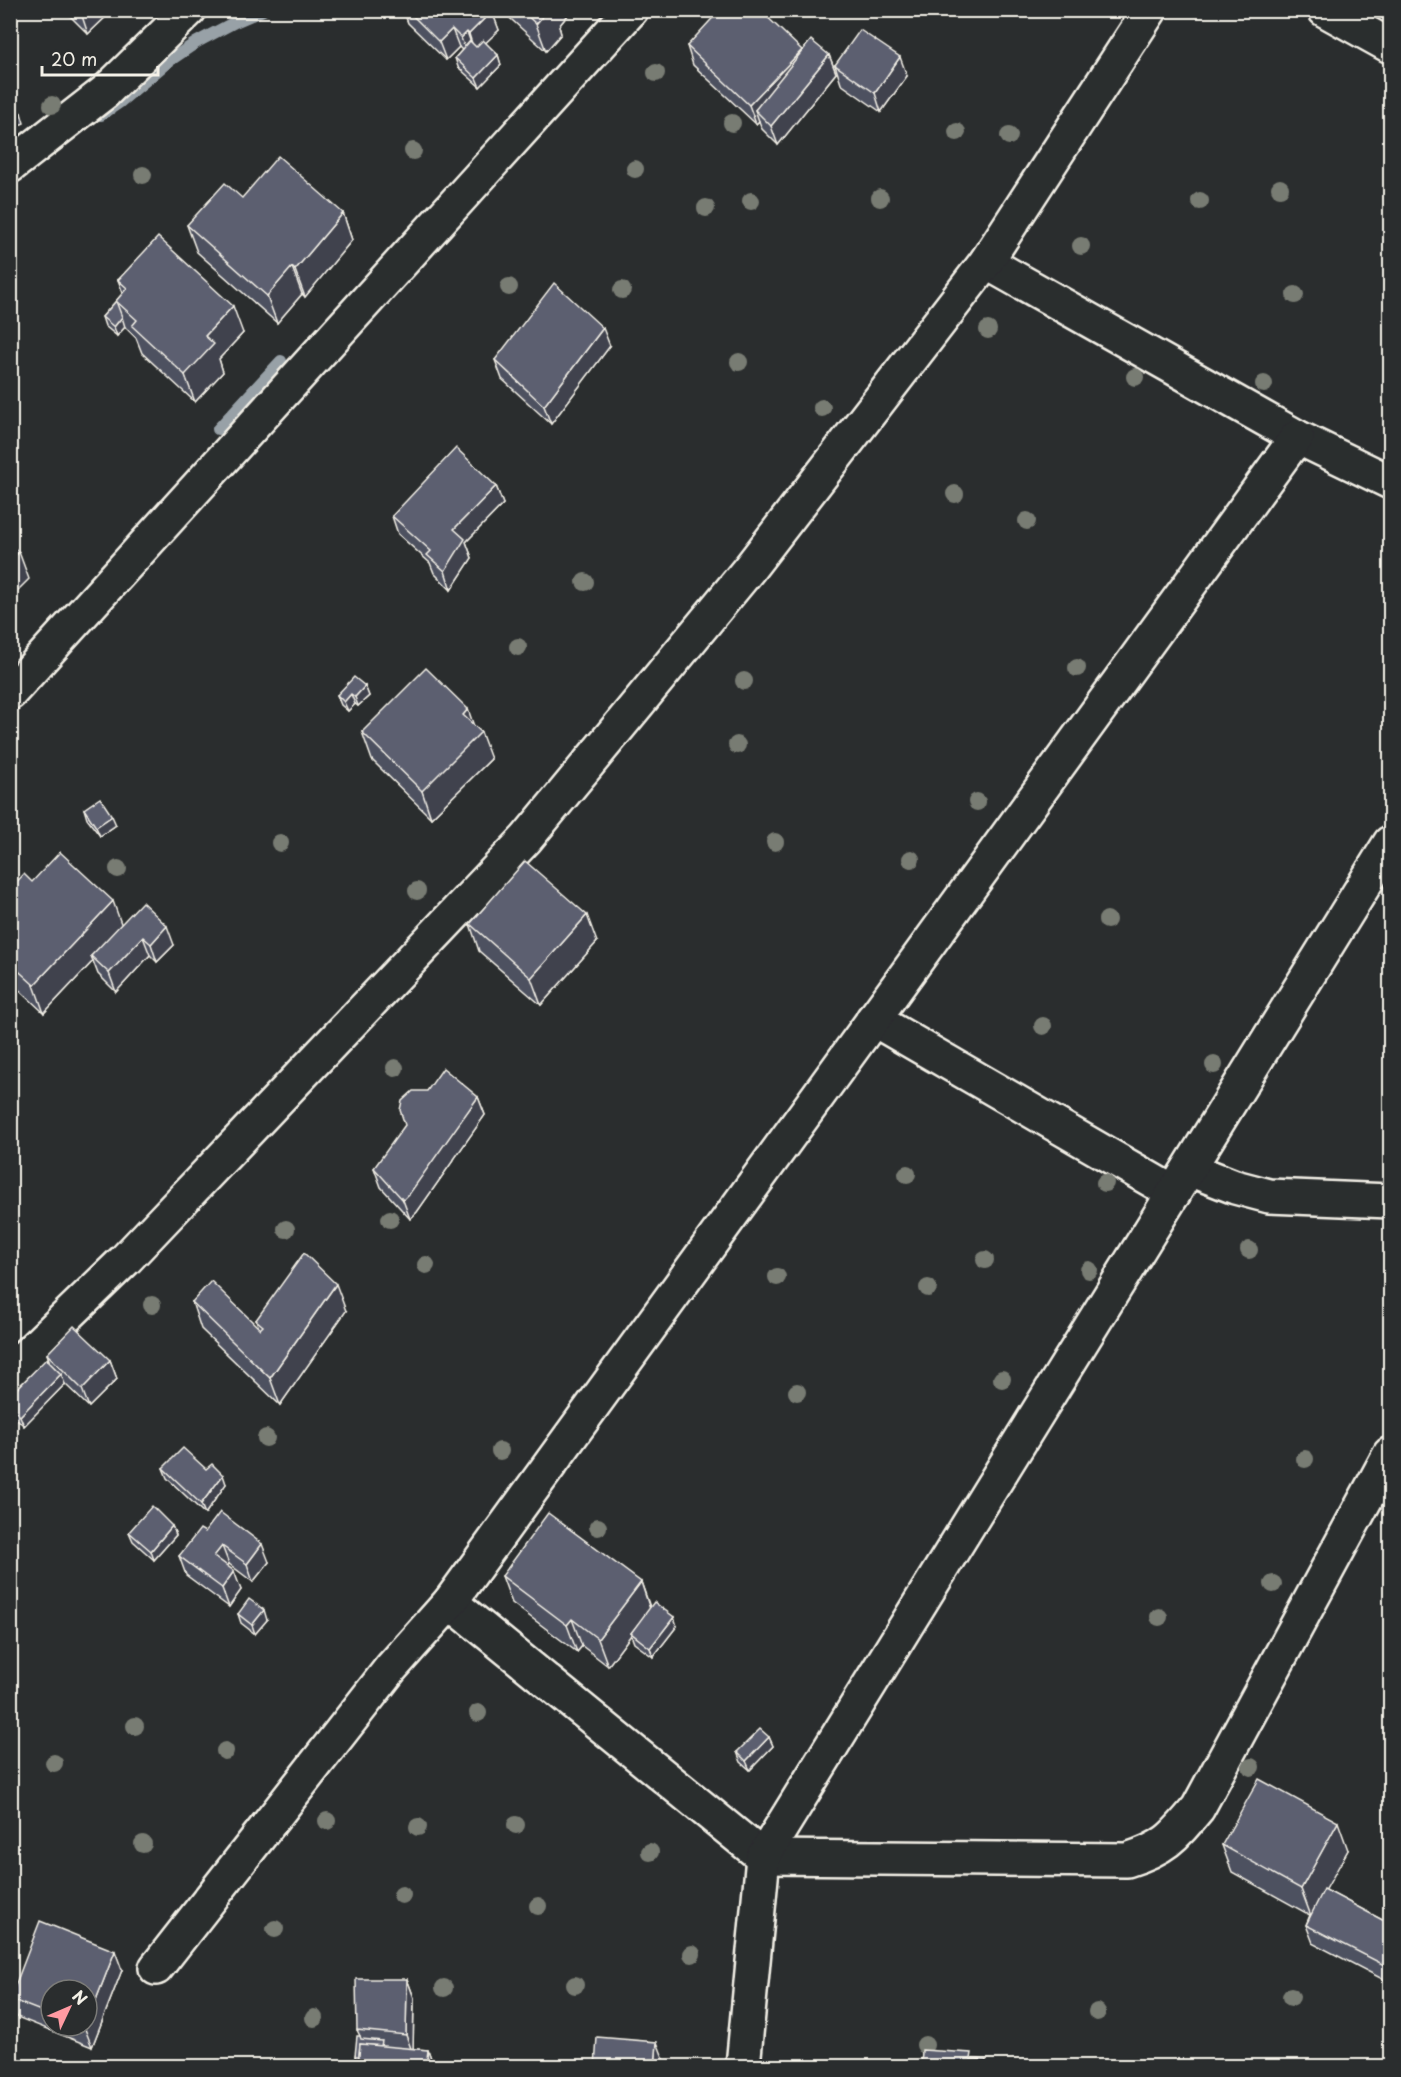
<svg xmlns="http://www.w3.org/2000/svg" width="1401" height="2077" font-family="'Playpen Sans',sans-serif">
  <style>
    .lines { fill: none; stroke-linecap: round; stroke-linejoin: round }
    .stream { stroke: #98a1a7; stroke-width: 12 }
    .minor-casing { stroke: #f4f1e8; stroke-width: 38 }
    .minor { stroke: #2a2d2e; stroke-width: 33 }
    .tree { fill: #787b73 }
    .wall { fill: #4e5160; stroke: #f4f1e8; stroke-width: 1.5; fill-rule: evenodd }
    .shaded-wall { fill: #40424e; stroke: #f4f1e8; stroke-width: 1.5 }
    .building { fill: #5b5e70; stroke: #f4f1e8; stroke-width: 1.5 }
  </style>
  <rect width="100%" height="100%" fill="#2a2d2e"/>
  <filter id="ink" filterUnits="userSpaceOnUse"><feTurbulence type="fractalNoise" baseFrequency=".0167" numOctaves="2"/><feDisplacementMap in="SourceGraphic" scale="12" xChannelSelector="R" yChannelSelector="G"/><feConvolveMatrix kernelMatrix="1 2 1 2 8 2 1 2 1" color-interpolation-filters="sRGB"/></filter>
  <g filter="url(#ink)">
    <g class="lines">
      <g class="stream">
        <path d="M101 115 120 102 169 61 197 42 235 22 263 10"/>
        <path d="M218 429 281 361"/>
      </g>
      <defs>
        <g id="minor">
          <path d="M1325 10 1390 46"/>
          <path d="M10 166 105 92 189 10"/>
          <path d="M986 262 1297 437 1390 482"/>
          <path d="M10 693 631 10"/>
          <path d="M873 1019 1174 1193"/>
          <path d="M1189 1169 1235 1187 1269 1196 1390 1201"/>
          <path d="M10 1371 125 1260 526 839 749 569 986 262 1150 10"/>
          <path d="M450 1602 763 1857 1127 1860C1165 1848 1173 1838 1198 1808L1390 1454"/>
          <path d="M156 1968 391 1668 450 1602 1297 437"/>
          <path d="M743 2066 763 1857 1390 843"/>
        </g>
      </defs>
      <use href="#minor" class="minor-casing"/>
      <use href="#minor" class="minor"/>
    </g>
    <g class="tree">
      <circle cx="656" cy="73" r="9"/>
      <circle cx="52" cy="105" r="9"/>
      <circle cx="732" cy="123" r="9"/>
      <circle cx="957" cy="132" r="9"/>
      <circle cx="1009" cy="136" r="9"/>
      <circle cx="413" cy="151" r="9"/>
      <circle cx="635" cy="169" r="9"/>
      <circle cx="143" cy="175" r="9"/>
      <circle cx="1280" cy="188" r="9"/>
      <circle cx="880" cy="198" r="9"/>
      <circle cx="751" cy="201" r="9"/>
      <circle cx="1200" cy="201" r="9"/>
      <circle cx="706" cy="208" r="9"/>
      <circle cx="1081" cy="246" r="9"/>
      <circle cx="509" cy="287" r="9"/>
      <circle cx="622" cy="290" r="9"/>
      <circle cx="1295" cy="295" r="9"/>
      <circle cx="988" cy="330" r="9"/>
      <circle cx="739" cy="362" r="9"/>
      <circle cx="1135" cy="377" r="9"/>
      <circle cx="1264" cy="384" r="9"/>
      <circle cx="822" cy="408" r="9"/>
      <circle cx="955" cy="494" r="9"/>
      <circle cx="1027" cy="521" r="9"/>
      <circle cx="585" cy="582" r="9"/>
      <circle cx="518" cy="647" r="9"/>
      <circle cx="1077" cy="668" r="9"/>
      <circle cx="744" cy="681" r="9"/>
      <circle cx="737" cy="745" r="9"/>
      <circle cx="977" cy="802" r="9"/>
      <circle cx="775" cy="842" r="9"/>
      <circle cx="280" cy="843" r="9"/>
      <circle cx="911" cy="859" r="9"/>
      <circle cx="118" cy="869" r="9"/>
      <circle cx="417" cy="891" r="9"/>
      <circle cx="1107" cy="920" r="9"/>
      <circle cx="1043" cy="1026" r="9"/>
      <circle cx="1214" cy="1065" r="9"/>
      <circle cx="395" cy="1068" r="9"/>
      <circle cx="907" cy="1174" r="9"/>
      <circle cx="1105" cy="1183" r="9"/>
      <circle cx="390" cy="1219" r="9"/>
      <circle cx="286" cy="1229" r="9"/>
      <circle cx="1249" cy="1250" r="9"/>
      <circle cx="985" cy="1260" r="9"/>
      <circle cx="426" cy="1265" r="9"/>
      <circle cx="1089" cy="1270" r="9"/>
      <circle cx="777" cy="1277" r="9"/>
      <circle cx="928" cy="1288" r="9"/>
      <circle cx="152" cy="1305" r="9"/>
      <circle cx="1002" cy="1379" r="9"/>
      <circle cx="797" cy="1392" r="9"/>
      <circle cx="266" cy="1438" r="9"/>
      <circle cx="500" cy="1451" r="9"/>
      <circle cx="1305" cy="1459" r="9"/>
      <circle cx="598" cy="1527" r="9"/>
      <circle cx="1273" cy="1584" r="9"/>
      <circle cx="1159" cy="1617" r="9"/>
      <circle cx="478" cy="1713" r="9"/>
      <circle cx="135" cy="1726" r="9"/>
      <circle cx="225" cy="1751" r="9"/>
      <circle cx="54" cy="1763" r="9"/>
      <circle cx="1251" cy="1767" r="9"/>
      <circle cx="327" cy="1821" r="9"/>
      <circle cx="516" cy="1825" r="9"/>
      <circle cx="418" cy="1827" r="9"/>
      <circle cx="143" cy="1844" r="9"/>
      <circle cx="650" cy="1852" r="9"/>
      <circle cx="402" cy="1895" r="9"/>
      <circle cx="538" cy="1906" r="9"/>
      <circle cx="275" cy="1929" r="9"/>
      <circle cx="692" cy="1954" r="9"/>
      <circle cx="575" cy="1985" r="9"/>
      <circle cx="444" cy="1988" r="9"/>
      <circle cx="1291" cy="1997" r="9"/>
      <circle cx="1097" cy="2012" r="9"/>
      <circle cx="314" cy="2018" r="9"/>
      <circle cx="925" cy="2045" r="9"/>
    </g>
    <g class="wall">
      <path d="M64 10H113L88 34Z"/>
      <path d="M233 10H245L236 14Z"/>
      <path d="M403 10H491L499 30 485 43 498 55 501 65 480 87 458 67 455 58 462 50 459 47 446 60 408 23Z"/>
      <path d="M501 10H572L559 26 561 34 546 51Z"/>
      <path d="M868 10H882L876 17Z"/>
      <path d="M687 46 802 50V51L829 55 836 73 778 145 762 129 759 121 756 124 693 65Z"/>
      <path d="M835 65 907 76 881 112 841 84Z"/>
      <path d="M10 103 21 113 24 123 10 129Z"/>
      <path d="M242 198 343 213 352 240 305 297 302 294 277 323 197 252 187 225Z"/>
      <path d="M118 280 243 333 219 359 223 372 195 402 142 353 136 338 125 327 117 336 105 326 102 317 123 293Z"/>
      <path d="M610 346 551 424 502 379 495 360Z"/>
      <path d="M496 486 503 504 466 542 472 558 451 590 434 573 430 563 398 534 392 516Z"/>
      <path d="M365 686 369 696 358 706 355 704 348 711 341 705 337 695Z"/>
      <path d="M473 725 491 759 431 818 372 760 362 732Z"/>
      <path d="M84 809 116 825 100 836 87 819Z"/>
      <path d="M32 882 121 924 174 945 157 962 150 955 116 992 98 974 93 961 44 1013 10 981V889Z"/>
      <path d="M470 924 597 942 541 1005 479 951Z"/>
      <path d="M478 1097 485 1115 417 1212 410 1219 381 1187 374 1168Z"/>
      <path d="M192 1302 259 1328 256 1320 346 1311 280 1405 201 1329Z"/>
      <path d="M47 1354 110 1360 117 1379 89 1407 65 1384 24 1426 10 1412V1396L50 1363Z"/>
      <path d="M163 1468 206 1469 226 1484 205 1514 167 1478Z"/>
      <path d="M172 1526 176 1535 154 1560 133 1541 129 1532Z"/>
      <path d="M205 1532 269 1562 253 1582 229 1564 227 1566 241 1590 229 1607 186 1575 179 1556Z"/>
      <path d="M502 1576 641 1582 650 1607 677 1626 653 1657 634 1643 631 1635 608 1666 582 1646 577 1652 512 1603Z"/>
      <path d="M238 1614 267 1620 255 1634 241 1623Z"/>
      <path d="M769 1737 773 1746 750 1770 741 1762 737 1752Z"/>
      <path d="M1222 1845 1348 1850 1325 1890 1390 1924V1983L1313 1943 1306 1925 1310 1915 1232 1872Z"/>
      <path d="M122 1970 92 2047 17 2017 10 1999V1998ZM51 1990 87 2026H51Z"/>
      <path d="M407 1979 414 1998 413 2049 428 2050 434 2067H358L355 2056 360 2036 357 2030Z"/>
    </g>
    <g class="shaded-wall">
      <path d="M80 10H113L88 34Z"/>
      <path d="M548 10H572L559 26 561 34 546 51 536 24Z"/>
      <path d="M874 10H882L876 17Z"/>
      <path d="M492 11 499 30 475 53 469 34Z"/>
      <path d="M452 29 459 47 446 60 439 42Z"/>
      <path d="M467 32 474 51 468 56 461 38Z"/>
      <path d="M802 50 808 68 755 110 759 121 756 124 749 105Z"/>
      <path d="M498 55 501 65 480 87 476 78Z"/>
      <path d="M829 55 836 73 778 145 771 126Z"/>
      <path d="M900 57 907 76 881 112 875 93Z"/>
      <path d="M343 213 352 240 305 297 295 270Z"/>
      <path d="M292 267 302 294 277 323 267 296Z"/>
      <path d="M233 306 243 333 219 359 223 372 195 402 185 375 205 336Z"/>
      <path d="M122 317 125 327 117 336 114 327Z"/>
      <path d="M603 328 610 346 551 424 544 406Z"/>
      <path d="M496 486 503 504 466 542 472 558 451 590 445 571 454 529Z"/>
      <path d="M19 552 29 579 10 598V561Z"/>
      <path d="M365 686 369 696 358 706 355 697Z"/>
      <path d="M351 694 355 704 348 711 344 702Z"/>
      <path d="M468 709 477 735 481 732 491 759 431 818 422 791 463 715Z"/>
      <path d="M112 816 116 825 100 836 96 827Z"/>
      <path d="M113 901 123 929 91 956 93 961 44 1013 34 985Z"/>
      <path d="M587 915 597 942 541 1005 531 978Z"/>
      <path d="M167 926 174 945 157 962 151 944Z"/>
      <path d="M143 937 150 955 116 992 109 973Z"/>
      <path d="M478 1097 485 1115 417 1212 410 1219 403 1200Z"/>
      <path d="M336 1284 346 1311 280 1405 270 1378Z"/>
      <path d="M110 1360 117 1379 89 1407 82 1389Z"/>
      <path d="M61 1374 65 1384 24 1426 20 1416Z"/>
      <path d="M223 1475 226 1484 205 1514 201 1504Z"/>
      <path d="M172 1526 176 1535 154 1560 151 1551Z"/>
      <path d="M262 1544 269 1562 253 1582 247 1564Z"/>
      <path d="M222 1546 229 1564 221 1575 214 1556Z"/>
      <path d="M234 1571 241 1590 229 1607 222 1588Z"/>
      <path d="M641 1582 650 1609 631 1633V1635L608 1666 598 1639Z"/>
      <path d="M264 1610 267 1620 255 1634 252 1625Z"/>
      <path d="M674 1617 677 1626 653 1657 650 1648Z"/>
      <path d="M572 1619 582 1646 577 1652 567 1625Z"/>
      <path d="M769 1737 773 1746 750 1770 746 1761Z"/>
      <path d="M1338 1822 1348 1850 1311 1916 1301 1889Z"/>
      <path d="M115 1951 122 1970 92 2047 85 2029 86 2026H87V2023Z"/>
      <path d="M407 1979 414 1998 413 2054 406 2035Z"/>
      <path d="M657 2042 664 2060 663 2067H655Z"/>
      <path d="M428 2050 434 2067H426Z"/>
    </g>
    <g class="building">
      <path d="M407 10H491L492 11 469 34 467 32 461 38 452 29 439 42Z"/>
      <path d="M521 10H548L536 24Z"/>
      <path d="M720 10H760L802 50 749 105 687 46Z"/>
      <path d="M860 30 900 57 875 93 835 65Z"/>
      <path d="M483 40 498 55 476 78 455 58 470 41 476 47Z"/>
      <path d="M811 40 829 55 771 126 755 110Z"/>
      <path d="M10 103 21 113 10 118Z"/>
      <path d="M278 156 343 213 295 270 292 267 267 296 187 225 225 183 242 198Z"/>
      <path d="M158 237 233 306 205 336 214 344 185 375 132 326 137 320 116 301 127 288 118 280Z"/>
      <path d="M554 283 603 328 544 406 495 360Z"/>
      <path d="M116 301 122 317 114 327 102 317Z"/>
      <path d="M456 448 496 486 454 529 465 539 445 571 427 555 431 551 392 516Z"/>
      <path d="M10 544 19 552 10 561Z"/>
      <path d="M426 668 468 709 463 715 481 732 422 791 362 732Z"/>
      <path d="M354 677 365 686 355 697 351 694 344 702 337 695Z"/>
      <path d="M100 798 112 816 96 827 84 809Z"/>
      <path d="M60 852 113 901 34 985 10 963V889L24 874 32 882Z"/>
      <path d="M525 861 587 915 531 978 470 924Z"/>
      <path d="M142 902 167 926 151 944 143 937 109 973 91 956Z"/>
      <path d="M443 1068 478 1097 410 1193 403 1200 374 1168 405 1125 400 1110 402 1101 413 1091H427Z"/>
      <path d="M304 1253 336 1284 270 1378 192 1302 211 1281 260 1329 263 1326 256 1320Z"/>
      <path d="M74 1326 110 1360 82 1389 47 1354Z"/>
      <path d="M46 1359 61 1374 20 1416 10 1406V1396Z"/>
      <path d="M183 1448 206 1469 212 1464 223 1475 201 1504 163 1468Z"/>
      <path d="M152 1506 172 1526 151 1551 129 1532Z"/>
      <path d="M220 1512 262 1544 247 1564 222 1546 214 1556 234 1571 222 1588 179 1556 200 1529 205 1532Z"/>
      <path d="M548 1513 641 1582 598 1639 572 1619 567 1625 502 1576Z"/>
      <path d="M249 1599 264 1610 252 1625 238 1614Z"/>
      <path d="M654 1602 674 1617 650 1648 631 1633Z"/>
      <path d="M760 1729 769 1737 746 1761 737 1752Z"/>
      <path d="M1259 1779 1338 1822 1301 1889 1222 1845Z"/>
      <path d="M1324 1889 1390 1924V1968L1306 1925Z"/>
      <path d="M40 1921 115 1951 87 2023V1990H51V2015L10 1999Z"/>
      <path d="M356 1979H407L406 2035 357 2030Z"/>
      <path d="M357 2036H360L361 2039 382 2041 381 2046 360 2044 359 2056H355Z"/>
      <path d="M597 2037 657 2042 655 2067H595Z"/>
      <path d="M360 2044 428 2050 426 2067H358Z"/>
      <path d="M922 2050 972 2053 971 2059 986 2060V2067H921Z"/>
    </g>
  </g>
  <rect width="1401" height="2077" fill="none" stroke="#2a2d2e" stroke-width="36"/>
  <rect x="18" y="18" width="1365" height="2041" fill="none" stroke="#f4f1e8" stroke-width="2" filter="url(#ink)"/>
  <g transform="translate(69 2008) rotate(46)"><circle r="28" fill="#2a2d2e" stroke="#7b7b78" stroke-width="1.5"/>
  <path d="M0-4.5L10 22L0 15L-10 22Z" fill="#ff9aa2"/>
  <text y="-9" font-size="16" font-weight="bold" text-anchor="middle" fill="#f4f1e8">N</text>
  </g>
  <path d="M42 66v9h116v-9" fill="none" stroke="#f4f1e8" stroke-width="3"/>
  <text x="51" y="66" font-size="18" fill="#f4f1e8" stroke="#2a2d2e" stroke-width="4.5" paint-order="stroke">20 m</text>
</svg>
